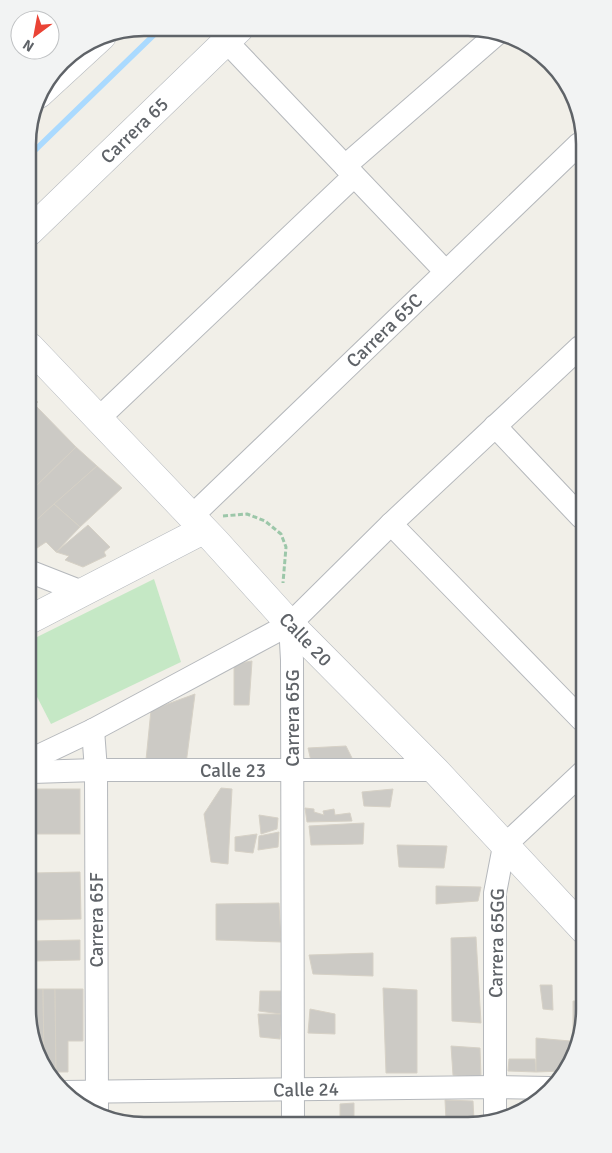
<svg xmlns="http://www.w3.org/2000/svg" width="612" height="1153" font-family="Signika,sans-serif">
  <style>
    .green { fill: #c5e8c5 }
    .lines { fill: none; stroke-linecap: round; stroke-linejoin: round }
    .stream { stroke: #aadaff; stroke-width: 5.5 }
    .building { fill: #cccac5; stroke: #d6d1c6 }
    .street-casing { stroke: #b5b8bc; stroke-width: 24 }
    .secondary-casing { stroke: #b6babf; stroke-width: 29 }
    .path { stroke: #9cc7a9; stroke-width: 3; stroke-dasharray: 5 2.5; stroke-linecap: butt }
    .street { stroke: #fff; stroke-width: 22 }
    .secondary { stroke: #fff; stroke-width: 28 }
    .labels { text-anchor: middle; stroke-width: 4.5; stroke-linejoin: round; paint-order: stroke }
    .street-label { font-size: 19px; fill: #5f6368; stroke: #fff }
    .rim { fill: none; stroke: #5f6368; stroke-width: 2.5 }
  </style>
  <rect width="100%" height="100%" fill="#f1efe8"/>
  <path class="green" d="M154 579 181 662 51 724 32 687 31 640Z"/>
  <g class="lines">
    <path class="stream" d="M29 156 161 28"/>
  </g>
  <g class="building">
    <path d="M30 397 38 402 30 409Z"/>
    <path d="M36 406 76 447 32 490 30 489V412Z"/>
    <path d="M76 447 97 466 31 525 30 492Z"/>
    <path d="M97 466 122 488 80 527 54 504Z"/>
    <path d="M54 504 80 527 56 552 46 542 34 550 31 546V525Z"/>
    <path d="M88 525 110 547 104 552 106 556 83 567 65 560 69 556 56 552Z"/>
    <path d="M252 661 249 705H234V664Z"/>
    <path d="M195 694 186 764 146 760 151 710Z"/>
    <path d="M346 746 354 762 311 761 308 748Z"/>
    <path d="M221 788 232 789 228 864 211 862 204 814Z"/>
    <rect x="32" y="789" width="48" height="45"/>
    <path d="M393 789 390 807 364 806 362 792Z"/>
    <path d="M305 808 314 809V812L324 815 323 811 334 809 335 815 350 813 352 821 307 822Z"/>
    <path d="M259 815 278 818 277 829 261 834Z"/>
    <path d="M364 823 363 844 311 845 309 826Z"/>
    <path d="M279 832 278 847 258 850 259 836Z"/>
    <path d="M257 834 253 853 235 851V837Z"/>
    <path d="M397 845 447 846 444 868 399 867Z"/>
    <path d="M80 872 81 919 33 920V873Z"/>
    <path d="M436 886 481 887 478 901 436 904Z"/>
    <path d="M279 903 281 942 216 940V904Z"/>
    <path d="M476 937 481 1023 452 1021 451 938Z"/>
    <path d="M80 940V960L33 961V941Z"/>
    <path d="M373 953V976L313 974 309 955Z"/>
    <path d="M540 985H552L553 1010 543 1009Z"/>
    <path d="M383 988 417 990V1073H386Z"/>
    <path d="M33 989H43L44 1061 34 1046Z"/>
    <path d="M43 989H55L56 1072 51 1073 44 1061Z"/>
    <path d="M55 989H83V1041H68V1072H56Z"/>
    <path d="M260 991H282L281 1014 259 1011Z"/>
    <path d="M573 1001H584V1017L573 1046Z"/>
    <path d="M310 1009 335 1014V1034L308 1033Z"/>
    <path d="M258 1014H282L280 1039 260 1037Z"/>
    <path d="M536 1038 570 1041V1054L564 1071 536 1072Z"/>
    <path d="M451 1046 480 1048 481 1077 453 1075Z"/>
    <path d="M509 1059H535L536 1072 508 1071Z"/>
    <path d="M445 1100 473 1101 474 1120H446Z"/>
    <path d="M354 1103V1121L340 1122V1104Z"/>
  </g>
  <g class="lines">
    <defs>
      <g id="street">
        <path d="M226 41 445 271"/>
        <path d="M345 166 498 33"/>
        <path d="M98 419 354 176"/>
        <path d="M495 426 581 517"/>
        <path d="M191 517 579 144"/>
        <path d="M391 524 582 720"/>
        <path d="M31 572 82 592"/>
        <path d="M290 624 292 660 293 1122"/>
        <path d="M93 730 96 770 97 1110"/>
        <path d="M32 759 93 730 290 624 391 524 580 347"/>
        <path d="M32 772 96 770H435"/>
        <path d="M64 1092 495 1087 549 1088"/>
        <path d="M495 1120V893L504 846 583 772"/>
      </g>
      <g id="secondary">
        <path d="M39 94 102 36"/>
        <path d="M29 232 240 28"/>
        <path d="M30 347 215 541 290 624 435 770 584 930"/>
        <path d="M31 619 203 530"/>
      </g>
    </defs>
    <use href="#street" class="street-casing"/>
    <use href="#secondary" class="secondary-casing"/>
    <path class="path" d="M223 516 247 514 265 521 281 534 286 547 283 583"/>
    <use href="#street" class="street"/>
    <use href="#secondary" class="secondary"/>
  </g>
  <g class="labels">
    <g class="street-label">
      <text transform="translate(134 130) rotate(-44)" y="7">Carrera 65</text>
      <text transform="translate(384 330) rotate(-44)" y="7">Carrera 65C</text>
      <text transform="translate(306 639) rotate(46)" y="7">Calle 20</text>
      <text transform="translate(292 718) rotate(-90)" y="7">Carrera 65G</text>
      <text x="233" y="777">Calle 23</text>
      <text transform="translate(96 920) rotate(-90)" y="7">Carrera 65F</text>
      <text transform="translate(496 943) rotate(-89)" y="7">Carrera 65GG</text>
      <text transform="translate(306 1089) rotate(-1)" y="7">Calle 24</text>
    </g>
  </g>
  <path d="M0 0H612V1153H0ZM144 36H468A108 108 0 0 1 576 144V1009A108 108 0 0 1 468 1117H144A108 108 0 0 1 36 1009V144A108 108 0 0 1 144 36Z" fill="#f2f3f3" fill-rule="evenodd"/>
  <path class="rim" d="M144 36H468A108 108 0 0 1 576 144V1009A108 108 0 0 1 468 1117H144A108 108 0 0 1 36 1009V144A108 108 0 0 1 144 36Z"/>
  <g transform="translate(35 35) rotate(212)"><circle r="24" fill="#ffffff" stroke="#bfc1c3"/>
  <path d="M0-4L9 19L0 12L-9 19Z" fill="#ea4335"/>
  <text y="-8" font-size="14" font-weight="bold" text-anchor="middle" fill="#5f6368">N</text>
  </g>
</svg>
